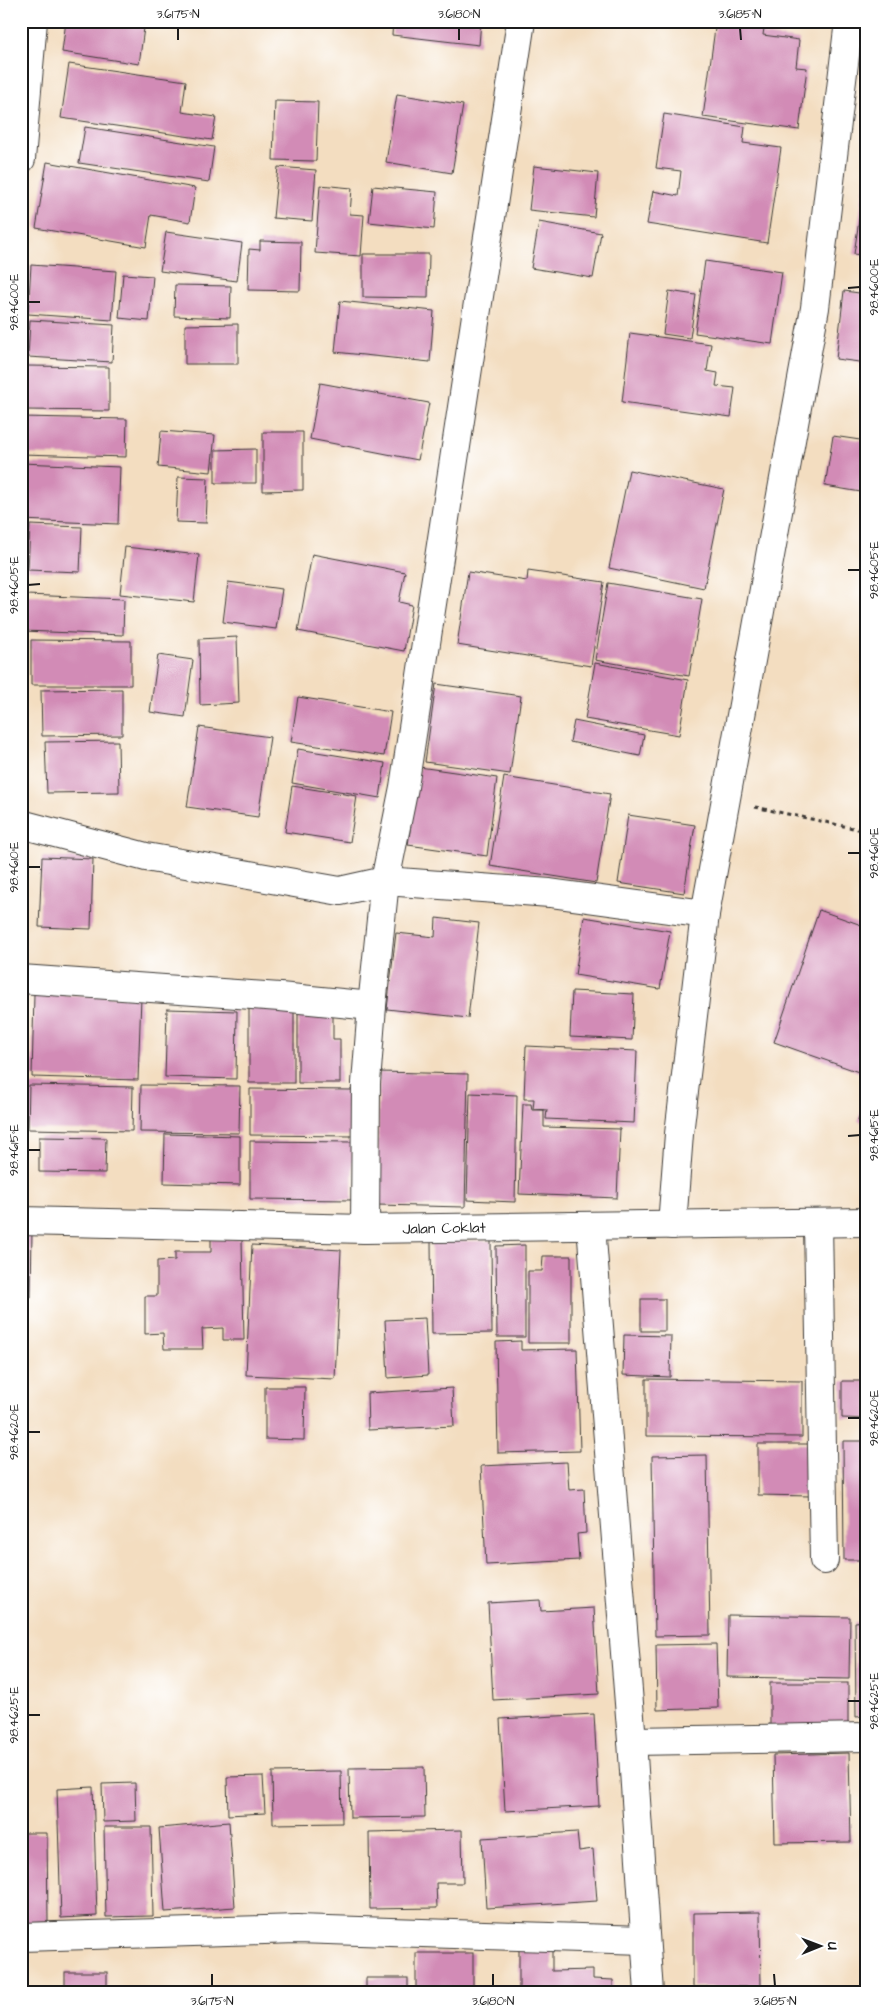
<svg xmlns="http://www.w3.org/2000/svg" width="888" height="2014" font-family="'Architects Daughter',sans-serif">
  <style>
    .building { fill: #d28bb6 }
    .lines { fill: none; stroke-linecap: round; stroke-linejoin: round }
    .minor-casing { stroke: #3c3935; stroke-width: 30 }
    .path { stroke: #3c3935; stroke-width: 3; stroke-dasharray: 4 4; stroke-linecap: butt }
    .minor { stroke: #fff; stroke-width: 28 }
    .ticks { fill: none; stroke: #1c1c1c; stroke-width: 2 }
    .labels { text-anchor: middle; stroke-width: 4; stroke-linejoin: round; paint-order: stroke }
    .street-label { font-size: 15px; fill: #1c1c1c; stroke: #fff }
    .neatline { fill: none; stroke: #1c1c1c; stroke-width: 2 }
    .ticks-label { font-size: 12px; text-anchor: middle; fill: #1c1c1c }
  </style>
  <rect width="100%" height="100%" fill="#fff"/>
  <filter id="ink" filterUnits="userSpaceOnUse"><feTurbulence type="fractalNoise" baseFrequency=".02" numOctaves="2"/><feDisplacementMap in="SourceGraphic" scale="10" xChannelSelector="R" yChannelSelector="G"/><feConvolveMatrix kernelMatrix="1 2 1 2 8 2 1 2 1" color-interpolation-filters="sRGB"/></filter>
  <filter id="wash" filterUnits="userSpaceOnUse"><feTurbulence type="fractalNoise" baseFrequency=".0096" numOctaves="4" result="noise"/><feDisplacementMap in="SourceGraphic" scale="20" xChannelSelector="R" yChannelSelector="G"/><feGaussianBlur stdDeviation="1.12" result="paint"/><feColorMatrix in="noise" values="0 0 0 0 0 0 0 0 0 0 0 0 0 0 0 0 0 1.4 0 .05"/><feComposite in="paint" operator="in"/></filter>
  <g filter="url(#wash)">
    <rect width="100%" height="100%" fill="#f3ddc0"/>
    <g id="blocks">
      <g class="building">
        <path d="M66 21H94L144 28 139 64 62 52Z"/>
        <path d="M393 21H481L479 45 392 35Z"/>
        <path d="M716 21H765L763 35 799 40 796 67 807 68 799 130 703 117Z"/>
        <path d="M69 64 186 81 182 112 216 117 212 140 61 118Z"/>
        <path d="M397 94 463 105 452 173 386 162Z"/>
        <path d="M275 101 318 102 316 161 273 160Z"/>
        <path d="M664 114 745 127 743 143 781 148 767 243 647 224 653 191 678 196 681 171 656 168Z"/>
        <path d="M85 127 214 147 209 182 79 163Z"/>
        <path d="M47 162 195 188 190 222 151 215 146 247 36 228Z"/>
        <path d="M534 166 598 173 594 217 529 210Z"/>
        <path d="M278 167 316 170 312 221 273 218Z"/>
        <path d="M866 173H867V256L854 254Z"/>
        <path d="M320 185 352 188 350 214 364 215 361 256 315 253Z"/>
        <path d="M373 186 437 192 434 229 369 222Z"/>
        <path d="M539 222 601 233 593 278 531 268Z"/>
        <path d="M166 232 242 243 237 281 160 271Z"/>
        <path d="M260 241 301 242 300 291 248 290 249 249 260 250Z"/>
        <path d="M363 254H429L428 298 363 297Z"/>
        <path d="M705 261 782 272 772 344 695 333Z"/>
        <path d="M31 265 116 271 112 320 28 314Z"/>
        <path d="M123 274 153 276 149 321 119 318Z"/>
        <path d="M175 285 231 286 230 318 174 316Z"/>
        <path d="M669 291 696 295 690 338 663 334Z"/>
        <path d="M844 291 867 294V363L836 359Z"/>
        <path d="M340 301 434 311 430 362 335 352Z"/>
        <path d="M30 320 114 325 112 362 28 357Z"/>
        <path d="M238 324V364H185V325Z"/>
        <path d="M630 333 711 344 707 371 718 373 716 386 735 388 731 417 622 402Z"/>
        <path d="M27 366 109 367V411L26 410Z"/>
        <path d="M320 383 429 403 418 460 310 439Z"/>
        <path d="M21 417 127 419 126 457 21 454Z"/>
        <path d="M161 431 215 435 211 472 158 467Z"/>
        <path d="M263 432H303V490L263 491Z"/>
        <path d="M833 436 867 441V493L825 486Z"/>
        <path d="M256 449V483H215V450Z"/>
        <path d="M21 463 120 467 118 524 21 520Z"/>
        <path d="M629 470 724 489 704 588 609 568Z"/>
        <path d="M178 477 208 478 206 523 176 522Z"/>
        <path d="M30 525 82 527 80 572 28 570Z"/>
        <path d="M125 547 199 555 194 602 120 594Z"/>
        <path d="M312 554 405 572 399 602 412 605 404 651 298 631Z"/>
        <path d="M528 571 604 582 591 666 457 645 468 572 527 581Z"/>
        <path d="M228 582 282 589 276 629 223 622Z"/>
        <path d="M608 583 702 599 689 676 595 660Z"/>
        <path d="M26 595 124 599 123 635 24 631Z"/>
        <path d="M237 637 239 703 200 705 199 639Z"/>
        <path d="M31 640 131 641V685H31Z"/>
        <path d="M158 655 193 660 185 717 150 712Z"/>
        <path d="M595 663 688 680 679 735 585 719Z"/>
        <path d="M436 684 521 696 510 774 425 762Z"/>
        <path d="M122 689V735L42 736 41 690Z"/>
        <path d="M298 697 391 712 384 756 291 742Z"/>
        <path d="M574 721 644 735 640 756 570 742Z"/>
        <path d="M199 727 270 737 258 817 187 807Z"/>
        <path d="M118 741 119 792 47 793 45 742Z"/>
        <path d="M298 749 385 763 380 798 292 783Z"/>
        <path d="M419 767 497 778 487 856 408 845Z"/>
        <path d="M504 777 610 794 596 883 490 866Z"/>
        <path d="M292 786 357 796 350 842 285 832Z"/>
        <path d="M628 815 695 825 684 893 618 883Z"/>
        <path d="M42 857 93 859 91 929 39 927Z"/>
        <path d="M819 910 867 927V1075L774 1042Z"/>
        <path d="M584 917 670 931 660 989 575 975Z"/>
        <path d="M436 918 479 923 468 1018 387 1009 396 933 435 937Z"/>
        <path d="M572 991 634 994 632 1040 570 1037Z"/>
        <path d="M34 994 141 997 138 1080 32 1077Z"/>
        <rect x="249" y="1002" width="45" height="81"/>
        <path d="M298 1006H333V1039H340V1083H298Z"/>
        <path d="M167 1009 237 1011 236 1079 165 1077Z"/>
        <path d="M526 1046 637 1051 634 1123 546 1119 547 1110 533 1109 534 1099H524Z"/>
        <path d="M379 1072 468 1074 465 1207 377 1205Z"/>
        <path d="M29 1085 133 1087 132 1131 28 1129Z"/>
        <path d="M141 1085 240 1086 239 1133 140 1132Z"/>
        <path d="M250 1089 352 1090V1136L250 1135Z"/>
        <path d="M867 1092V1123L858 1121Z"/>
        <path d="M470 1093 517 1095 515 1202 467 1200Z"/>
        <path d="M523 1104H531L532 1110H544V1127L620 1129 617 1198 519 1194Z"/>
        <path d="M165 1134 240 1136V1185L164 1183Z"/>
        <path d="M39 1137 106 1138 105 1173 39 1172Z"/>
        <path d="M250 1141 353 1142 352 1200 250 1199Z"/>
        <path d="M21 1229H32L31 1297H21Z"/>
        <path d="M211 1239H242L244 1340H223V1328L202 1329 203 1349H164L163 1333 145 1334V1296H157V1261L175 1260V1252H211Z"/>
        <path d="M431 1241H491L492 1333 432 1334Z"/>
        <path d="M252 1245 341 1250 335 1379 246 1375Z"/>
        <path d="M525 1245V1337H497L496 1246Z"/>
        <path d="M543 1256H571V1343H528V1271H542Z"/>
        <rect x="641" y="1299" width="24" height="32"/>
        <path d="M425 1318 428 1375 388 1378 385 1320Z"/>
        <path d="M624 1335 671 1336 670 1377 623 1375Z"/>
        <path d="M521 1341V1350L577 1349 580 1451 498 1453 496 1342Z"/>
        <path d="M646 1379 802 1381V1437L646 1436Z"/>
        <path d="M842 1381H867V1419L842 1418Z"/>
        <path d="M265 1387H305L304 1440 265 1439Z"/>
        <path d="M452 1388 454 1426 368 1430 367 1393Z"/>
        <path d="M843 1441H867V1560H844Z"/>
        <path d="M758 1444H810L811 1496 758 1495Z"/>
        <path d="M707 1455 710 1635 655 1636 652 1456Z"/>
        <path d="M567 1462 569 1490 584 1489 586 1533 577 1534 579 1560 486 1565 481 1466Z"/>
        <path d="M860 1565H867V1619H861Z"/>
        <path d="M540 1600 541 1611 594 1608 599 1694 493 1700 488 1603Z"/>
        <path d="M728 1615 850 1617 849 1679 727 1677Z"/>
        <path d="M867 1621V1716L856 1717 855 1622Z"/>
        <path d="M716 1644 718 1708 657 1710 656 1645Z"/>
        <rect x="770" y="1683" width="78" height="45"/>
        <path d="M594 1714 599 1806 505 1811 500 1719Z"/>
        <path d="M849 1753 851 1842 775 1843 773 1755Z"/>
        <path d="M424 1767 425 1817 350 1818 349 1768Z"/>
        <path d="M341 1771 342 1823 273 1824 272 1772Z"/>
        <path d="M263 1776 265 1813 228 1815 227 1777Z"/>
        <path d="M135 1783 136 1821 103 1822 102 1784Z"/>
        <path d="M93 1787 97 1916 61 1918 57 1789Z"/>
        <path d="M229 1822 235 1907 165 1912 159 1828Z"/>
        <path d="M104 1827H151L153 1916 106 1917Z"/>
        <path d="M462 1830 463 1883H436L437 1908 370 1909 369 1832Z"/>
        <path d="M577 1832 579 1851 593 1849 597 1901 486 1908 482 1838Z"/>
        <path d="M21 1833H47L48 1922 21 1923Z"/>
        <path d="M760 1912 761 1987H693V1913Z"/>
        <path d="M519 1945H552V1971L593 1970V1979L613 1980V1993H519Z"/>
        <rect x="416" y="1953" width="57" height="40"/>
        <rect x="65" y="1972" width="42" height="21"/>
        <rect x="366" y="1978" width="42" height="15"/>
      </g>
    </g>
  </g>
  <g filter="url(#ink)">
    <use href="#blocks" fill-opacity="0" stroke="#3c3935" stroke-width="1"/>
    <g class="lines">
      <defs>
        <g id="minor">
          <path d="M21 159 33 21"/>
          <path d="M21 824 146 857 340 891 385 881 550 893 705 914"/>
          <path d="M21 979 280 997 372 1006"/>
          <path d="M21 1221 365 1229 867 1222"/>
          <path d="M818 1223 824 1560"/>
          <path d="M672 1225 679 1134 705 914 815 308 849 21"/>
          <path d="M591 1226 632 1741 649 1993"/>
          <path d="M365 1229 366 1083 372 1006 385 881 404 787 521 21"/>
          <path d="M632 1741 867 1737"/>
          <path d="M21 1937 297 1929 644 1940"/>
        </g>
      </defs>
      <use href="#minor" class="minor-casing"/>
      <path class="path" d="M755 807 867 831"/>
      <use href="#minor" class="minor"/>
    </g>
  </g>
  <path class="ticks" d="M178 28V40M459 28V40M740 28 741 40M848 288 860 287M28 302H40M848 570H860M28 585 40 584M848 853H860M28 867H40M848 1136 860 1135M28 1150H40M848 1418H860M28 1432H40M848 1701H860M28 1715H40M212 1974V1986M493 1974V1986M774 1974 775 1986"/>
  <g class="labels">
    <g class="street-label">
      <text transform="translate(444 1228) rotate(-1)" y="5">Jalan Coklat</text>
    </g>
  </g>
  <rect width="888" height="2014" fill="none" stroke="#fff" stroke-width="55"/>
  <g transform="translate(820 1946) rotate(89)" stroke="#ffffff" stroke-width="4" paint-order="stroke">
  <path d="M0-4L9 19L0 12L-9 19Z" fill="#1c1c1c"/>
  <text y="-8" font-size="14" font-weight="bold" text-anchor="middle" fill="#1c1c1c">U</text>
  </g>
  <rect x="28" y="28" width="832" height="1958" class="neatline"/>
  <g class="ticks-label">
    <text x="178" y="18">3.6175°N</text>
    <text x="459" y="18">3.6180°N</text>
    <text x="740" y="18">3.6185°N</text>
    <text transform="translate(874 287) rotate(-90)" y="4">98.4600°E</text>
    <text transform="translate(14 302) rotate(-90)" y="4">98.4600°E</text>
    <text transform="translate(874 570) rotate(-90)" y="4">98.4605°E</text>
    <text transform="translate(14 585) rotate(-90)" y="4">98.4605°E</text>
    <text transform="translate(874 853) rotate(-90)" y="4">98.4610°E</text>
    <text transform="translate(14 867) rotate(-90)" y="4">98.4610°E</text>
    <text transform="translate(874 1135) rotate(-90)" y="4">98.4615°E</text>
    <text transform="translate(14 1150) rotate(-90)" y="4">98.4615°E</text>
    <text transform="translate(874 1418) rotate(-90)" y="4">98.4620°E</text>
    <text transform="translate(14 1432) rotate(-90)" y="4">98.4620°E</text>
    <text transform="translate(874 1701) rotate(-90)" y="4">98.4625°E</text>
    <text transform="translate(14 1715) rotate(-90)" y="4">98.4625°E</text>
    <text x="212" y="2005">3.6175°N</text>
    <text x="493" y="2005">3.6180°N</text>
    <text x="775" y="2005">3.6185°N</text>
  </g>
</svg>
